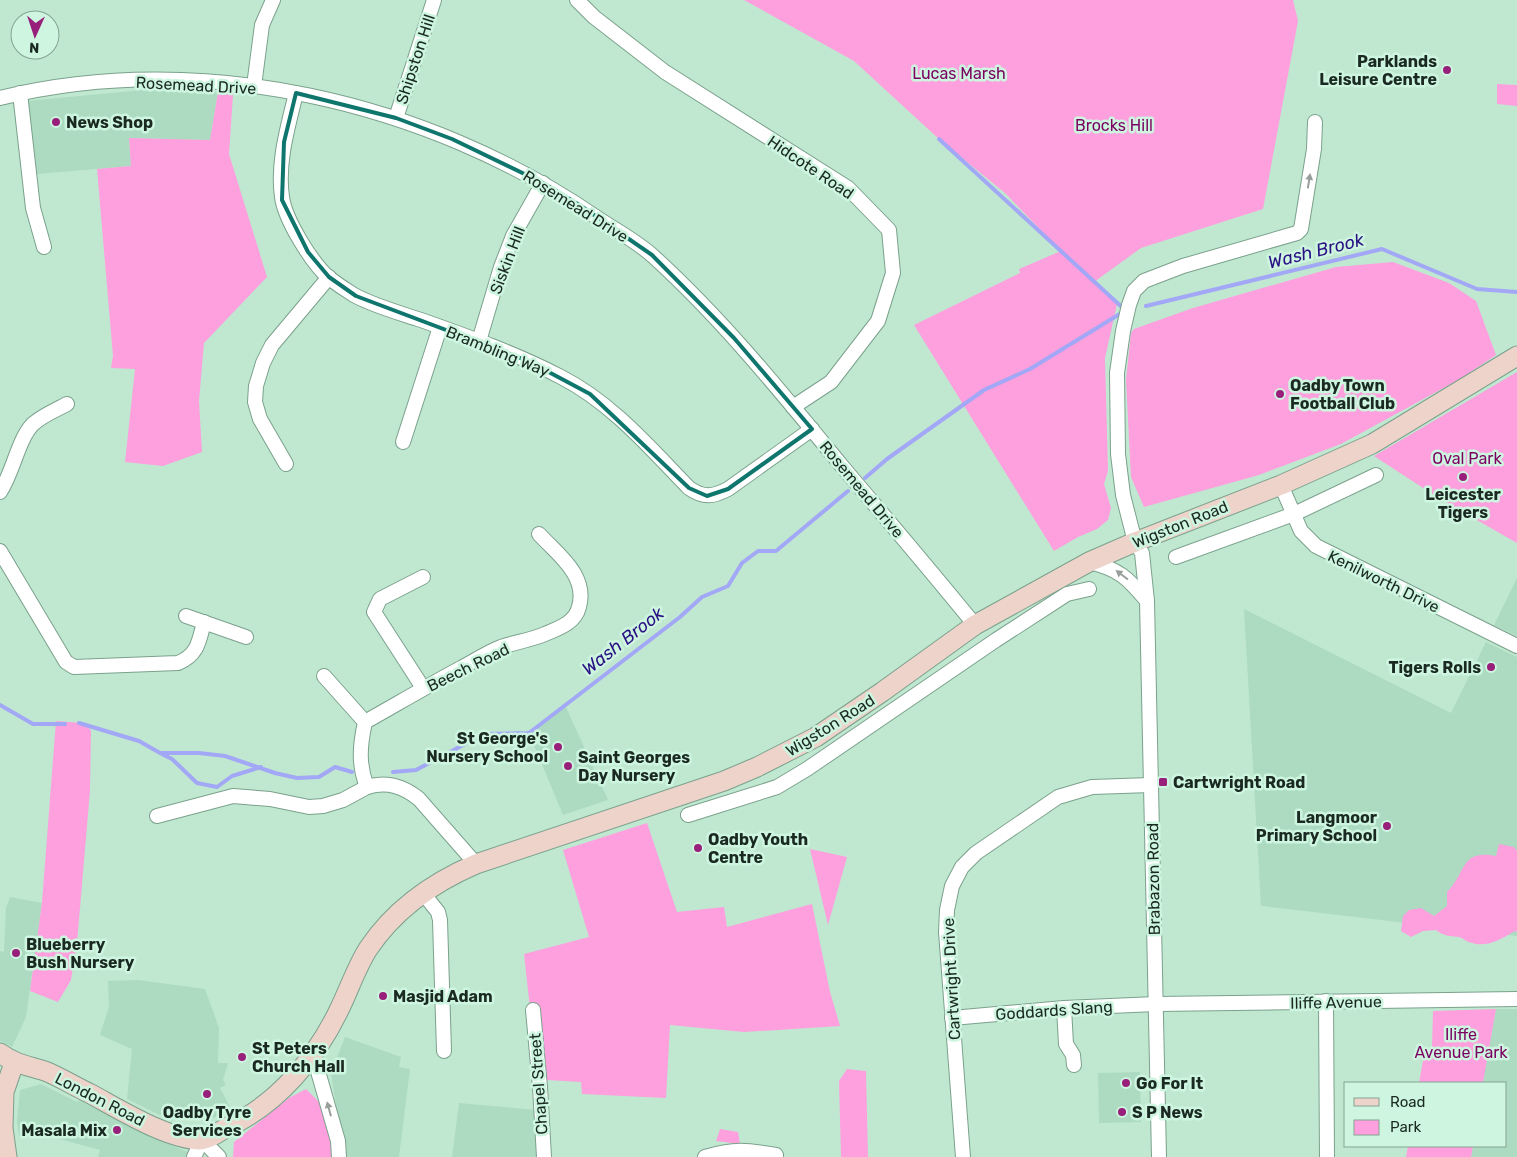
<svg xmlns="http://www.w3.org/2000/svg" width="1517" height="1157" font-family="Rubik,sans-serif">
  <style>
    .built { fill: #acdbc1 }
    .green { fill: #fe9fde }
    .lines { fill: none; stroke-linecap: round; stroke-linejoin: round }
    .stream { stroke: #a2a7f6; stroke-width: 4 }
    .minor-casing { stroke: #7ba18c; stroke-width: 16 }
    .secondary-casing { stroke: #7ba18c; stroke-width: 21 }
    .minor { stroke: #fff; stroke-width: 14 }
    .secondary { stroke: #edd3ca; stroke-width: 19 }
    .oneway { fill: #989f9b }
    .marked { fill: none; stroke: #0f766e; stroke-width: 4; stroke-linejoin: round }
    .poi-dot { fill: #981f7a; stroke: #cdf5df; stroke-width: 2 }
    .labels { text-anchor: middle; stroke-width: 5; stroke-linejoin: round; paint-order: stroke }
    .street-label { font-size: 16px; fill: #1a2921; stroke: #cdf5df }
    .poi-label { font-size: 16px; font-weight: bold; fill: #1a2921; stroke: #cdf5df; text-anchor: start }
    .park-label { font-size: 16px; fill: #7b0061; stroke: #cdf5df }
    .water-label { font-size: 18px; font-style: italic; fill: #2b1284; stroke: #cdf5df }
  </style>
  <rect width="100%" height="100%" fill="#c0e8d1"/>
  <g class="built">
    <path d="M142 90 218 92 210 140 129 138 131 166 37 174 27 101Z"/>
    <path d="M1517 578V636L1494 625Z"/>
    <path d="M1244 609 1451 713 1486 642 1517 657V936L1261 906Z"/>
    <path d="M565 705 608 800 563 815 529 733Z"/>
    <path d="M10 897 42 903 26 1017 12 1047 0 1041V951L4 952 6 908Z"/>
    <path d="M138 980 205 989 219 1028 218 1063H228L223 1080 226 1085 220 1088 232 1111 216 1117 195 1120H178L164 1117 127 1099 132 1049 100 1035 109 1007 108 981Z"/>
    <path d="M1496 1009H1517V1157H1471L1473 1146H1506V1083H1483Z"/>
    <path d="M345 1037 401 1057 399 1067 410 1069 399 1157H344L331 1073Z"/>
    <path d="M1140 1072 1141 1122 1099 1123 1098 1073Z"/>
    <path d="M41 1084 77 1102 80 1099 157 1139 190 1153 189 1157H98L100 1150 41 1134 19 1136 17 1121 20 1090Z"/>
    <path d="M459 1103 537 1110 540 1157H452Z"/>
  </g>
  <g class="green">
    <path d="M744 0H1293L1298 21 1263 209 1141 248 1094 282 1117 304 1105 358 1108 471 1104 484 1111 508 1108 520 1097 529 1078 537 1054 551 914 325 1020 273 1019 269 1061 251 1005 193 939 139 854 61Z"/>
    <path d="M1497 84 1517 85V106L1497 104Z"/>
    <path d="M218 92 233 95 229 154 267 277 204 343 199 401 202 452 163 466 125 462 135 369 111 368 113 356 97 169 131 166 129 138 210 140Z"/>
    <path d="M1393 262 1449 283 1476 301 1496 355 1460 379 1341 444 1259 475 1144 507 1131 477 1126 380 1131 333 1134 329 1193 308 1336 267Z"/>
    <path d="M1517 372V543L1440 499 1374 456Z"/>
    <path d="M56 721 82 723 91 730 90 791 77 943 71 980 58 1002 30 991 42 902Z"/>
    <path d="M647 823 677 912 724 907 727 927 812 904 830 992 840 1026 744 1032 670 1025 666 1098 582 1094 581 1082 547 1080 540 1008H530L524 954 589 937 563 850Z"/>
    <path d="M1499 844 1514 847 1517 851V932L1515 931C1501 939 1486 949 1469 942 1465 941 1463 938 1459 937 1450 936 1443 936 1436 930L1423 931 1411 937 1401 931 1403 916 1409 910 1421 908 1434 916 1447 906V892C1467 872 1460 849 1496 856Z"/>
    <path d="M810 849 847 857 828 925Z"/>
    <path d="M1496 1009 1483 1083H1419L1424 1055 1432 1047 1433 1011Z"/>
    <path d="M847 1069 866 1071 868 1157H841L839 1081Z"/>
    <path d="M306 1089 321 1104 333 1150 332 1157H233L234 1142 289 1098Z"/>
    <path d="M720 1129 738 1132 740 1144 716 1141Z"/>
    <path d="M1408 1146H1473L1471 1157H1406Z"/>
  </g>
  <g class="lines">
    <g class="stream">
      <path d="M939 139 1125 310"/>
      <path d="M1146 306 1382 249 1477 289 1517 292"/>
      <path d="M865 478 887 459 984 390 1030 369 1123 312"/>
      <path d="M0 705 33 724H65"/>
      <path d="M79 723 139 741 160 753H199L225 756 275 773 297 778 319 777 335 767 352 772"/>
      <path d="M162 754 172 759 197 783 217 787 232 776 261 767"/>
      <path d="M393 772 416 770 484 734 529 733 680 617 702 597 728 586 742 563 758 551H776L848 491"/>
    </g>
    <defs>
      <g id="minor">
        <path d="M577 0 594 17 665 72 848 188 889 230 893 273 878 321 831 382 793 407"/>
        <path d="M254 86 262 25 273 0"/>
        <path d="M20 93 33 208 44 247"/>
        <path d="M296 93C288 127 277 162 282 197 285 220 312 263 329 278 337 284 346 290 354 295 374 306 400 313 421 320 469 337 517 354 561 377 612 403 650 448 689 488 703 498 713 497 728 489L812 429"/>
        <path d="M0 98C201 49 426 101 596 217 615 230 637 241 654 257 723 320 782 393 841 465 886 518 931 571 975 625"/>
        <path d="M396 118 434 0"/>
        <path d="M479 341 501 267 513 236 543 183"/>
        <path d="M403 442 440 327"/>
        <path d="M286 464 260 419 255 402 256 386 263 363 272 345 329 277"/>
        <path d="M1281 485 1301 531 1316 546 1517 646"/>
        <path d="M0 492C13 473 18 439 33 424 43 415 56 410 67 404"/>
        <path d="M0 551 66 662 74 667 178 663C198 655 199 641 204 622"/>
        <path d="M1176 557 1294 514 1376 475"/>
        <path d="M1089 562C1119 569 1128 578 1147 601"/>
        <path d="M423 577 380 599 374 612 423 688"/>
        <path d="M186 616 246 637"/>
        <path d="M324 676 365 722"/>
        <path d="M688 815 777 787 807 769 996 640 1067 594 1089 589"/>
        <path d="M157 816 233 796 270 799 309 807 323 806 343 800 367 787"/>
        <path d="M476 864 419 799C403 786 387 781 367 787 358 764 360 745 365 722 397 704 429 685 461 668 474 661 488 652 501 647 516 642 531 640 545 634 559 628 575 623 579 607 588 575 557 554 539 534"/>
        <path d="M423 893 438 912 440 920 444 1051"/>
        <path d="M1326 1001 1327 1157"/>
        <path d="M1064 1008 1066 1044 1073 1055 1074 1065"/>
        <path d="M533 1010 540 1087 544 1157"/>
        <path d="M952 1018 1064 1008 1156 1004 1517 999"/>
        <path d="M313 1054 338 1141 339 1157"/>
        <path d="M194 1157 202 1140 219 1157"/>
        <path d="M705 1157C734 1148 747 1150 776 1155"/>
        <path d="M963 1157 946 932 947 910 952 886 962 867 976 853 1058 797 1092 787 1151 785"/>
        <path d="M1159 1157 1147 601 1142 553 1135 542 1123 495 1118 454 1117 373 1123 331 1129 305 1134 291 1144 281 1183 266 1297 233 1301 229 1314 149 1315 122"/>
      </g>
      <g id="secondary">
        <path d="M0 1053C17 1065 26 1065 45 1071 60 1077 74 1086 89 1093 119 1109 165 1138 199 1140 209 1140 221 1130 230 1126 278 1103 316 1058 339 1010 349 990 356 968 368 949 394 910 434 882 476 864L724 781 757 767 816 737 882 692 975 625 1089 562 1135 542 1281 485 1372 444 1517 356"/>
        <path d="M7 1157 3 1128 4 1092 14 1063"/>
      </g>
    </defs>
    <use href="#minor" class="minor-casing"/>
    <use href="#secondary" class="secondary-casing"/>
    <use href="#minor" class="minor"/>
    <use href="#secondary" class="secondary"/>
  </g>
  <defs><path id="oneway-solid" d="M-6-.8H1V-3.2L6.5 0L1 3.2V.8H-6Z" transform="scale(1.25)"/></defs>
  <g class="oneway">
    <use href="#oneway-solid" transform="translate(1309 181) rotate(-81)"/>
    <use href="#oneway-solid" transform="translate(1122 575) rotate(-143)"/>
    <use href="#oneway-solid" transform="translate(329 1109) rotate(-105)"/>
  </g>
  <path class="marked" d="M296 93 396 118 452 139 543 183 581 206 652 255 734 338 812 429 728 489 707 496 689 488 590 394 528 361 356 296 329 277 308 252 282 200 284 142Z"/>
  <g class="poi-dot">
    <circle cx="1447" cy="70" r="5"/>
    <circle cx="56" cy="122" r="5"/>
    <circle cx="1280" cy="394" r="5"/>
    <circle cx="1463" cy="477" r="5"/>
    <circle cx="1491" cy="667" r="5"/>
    <circle cx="558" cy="747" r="5"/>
    <circle cx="568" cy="766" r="5"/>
    <rect x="1158" y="777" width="10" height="10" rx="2.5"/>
    <circle cx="1387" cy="826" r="5"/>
    <circle cx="698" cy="848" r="5"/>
    <circle cx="16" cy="953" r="5"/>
    <circle cx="383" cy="996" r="5"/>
    <circle cx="242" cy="1057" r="5"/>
    <circle cx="1126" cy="1083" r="5"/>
    <circle cx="207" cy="1094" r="5"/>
    <circle cx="1122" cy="1112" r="5"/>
    <circle cx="117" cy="1130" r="5"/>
  </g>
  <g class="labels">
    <g class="street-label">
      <text transform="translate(415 59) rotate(-72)" y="6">Shipston Hill</text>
      <text transform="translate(196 85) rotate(3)" y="6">Rosemead Drive</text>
      <text transform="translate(811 167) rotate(34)" y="6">Hidcote Road</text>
      <text transform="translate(576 206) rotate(32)" y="6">Rosemead Drive</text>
      <text transform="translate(507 260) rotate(-69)" y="6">Siskin Hill</text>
      <text transform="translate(498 351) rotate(22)" y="6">Brambling Way</text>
      <text transform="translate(862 489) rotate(50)" y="6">Rosemead Drive</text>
      <text transform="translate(1180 524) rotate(-22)" y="6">Wigston Road</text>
      <text transform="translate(1384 581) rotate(26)" y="6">Kenilworth Drive</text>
      <text transform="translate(468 667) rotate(-26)" y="6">Beech Road</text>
      <text transform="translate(830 725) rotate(-32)" y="6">Wigston Road</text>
      <text transform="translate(1153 879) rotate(-91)" y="6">Brabazon Road</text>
      <text transform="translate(951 979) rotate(-93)" y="6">Cartwright Drive</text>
      <text transform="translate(1336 1002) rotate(-1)" y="6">Iliffe Avenue</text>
      <text transform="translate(1054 1010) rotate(-4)" y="6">Goddards Slang</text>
      <text transform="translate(538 1084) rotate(-94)" y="6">Chapel Street</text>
      <text transform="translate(100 1099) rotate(27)" y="6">London Road</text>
    </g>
    <g class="poi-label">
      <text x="1437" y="67" text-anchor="end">Parklands<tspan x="1437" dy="18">Leisure Centre</tspan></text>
      <text x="66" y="128">News Shop</text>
      <text x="1290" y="391">Oadby Town<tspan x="1290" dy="18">Football Club</tspan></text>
      <text x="1463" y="500" text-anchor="middle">Leicester<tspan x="1463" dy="18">Tigers</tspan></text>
      <text x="1481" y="673" text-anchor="end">Tigers Rolls</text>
      <text x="548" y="744" text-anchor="end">St George's<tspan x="548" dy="18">Nursery School</tspan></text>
      <text x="578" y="763">Saint Georges<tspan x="578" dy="18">Day Nursery</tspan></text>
      <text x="1173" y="788">Cartwright Road</text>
      <text x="1377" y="823" text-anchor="end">Langmoor<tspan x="1377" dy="18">Primary School</tspan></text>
      <text x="708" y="845">Oadby Youth<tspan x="708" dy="18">Centre</tspan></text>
      <text x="26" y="950">Blueberry<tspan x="26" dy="18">Bush Nursery</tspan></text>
      <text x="393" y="1002">Masjid Adam</text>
      <text x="252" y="1054">St Peters<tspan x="252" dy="18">Church Hall</tspan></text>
      <text x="1136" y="1089">Go For It</text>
      <text x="207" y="1118" text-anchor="middle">Oadby Tyre<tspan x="207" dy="18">Services</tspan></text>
      <text x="1132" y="1118">S P News</text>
      <text x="107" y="1136" text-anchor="end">Masala Mix</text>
    </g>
    <g class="park-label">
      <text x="959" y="79">Lucas Marsh</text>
      <text x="1114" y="131">Brocks Hill</text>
      <text x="1467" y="464">Oval Park</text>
      <text x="1461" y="1040">Iliffe<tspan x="1461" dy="18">Avenue Park</tspan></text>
    </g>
    <g class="water-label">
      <text transform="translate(1316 251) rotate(-14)" y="6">Wash Brook</text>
      <text transform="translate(623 641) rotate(-38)" y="6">Wash Brook</text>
    </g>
  </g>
  <rect x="1344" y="1082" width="162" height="65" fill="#cdf5df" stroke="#85a393"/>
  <rect x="1354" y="1098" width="25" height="8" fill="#edd3ca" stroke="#85a393"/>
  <text x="1390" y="1107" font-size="15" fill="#1a2921">Road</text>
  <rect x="1354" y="1120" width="25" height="15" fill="#fe9fde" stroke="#85a393"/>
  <text x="1390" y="1132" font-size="15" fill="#1a2921">Park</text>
  <g transform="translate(35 35) rotate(183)"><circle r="24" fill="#cdf5df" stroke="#85a393"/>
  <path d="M0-4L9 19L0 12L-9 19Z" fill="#981f7a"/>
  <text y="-8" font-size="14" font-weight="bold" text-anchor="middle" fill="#1a2921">N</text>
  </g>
</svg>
